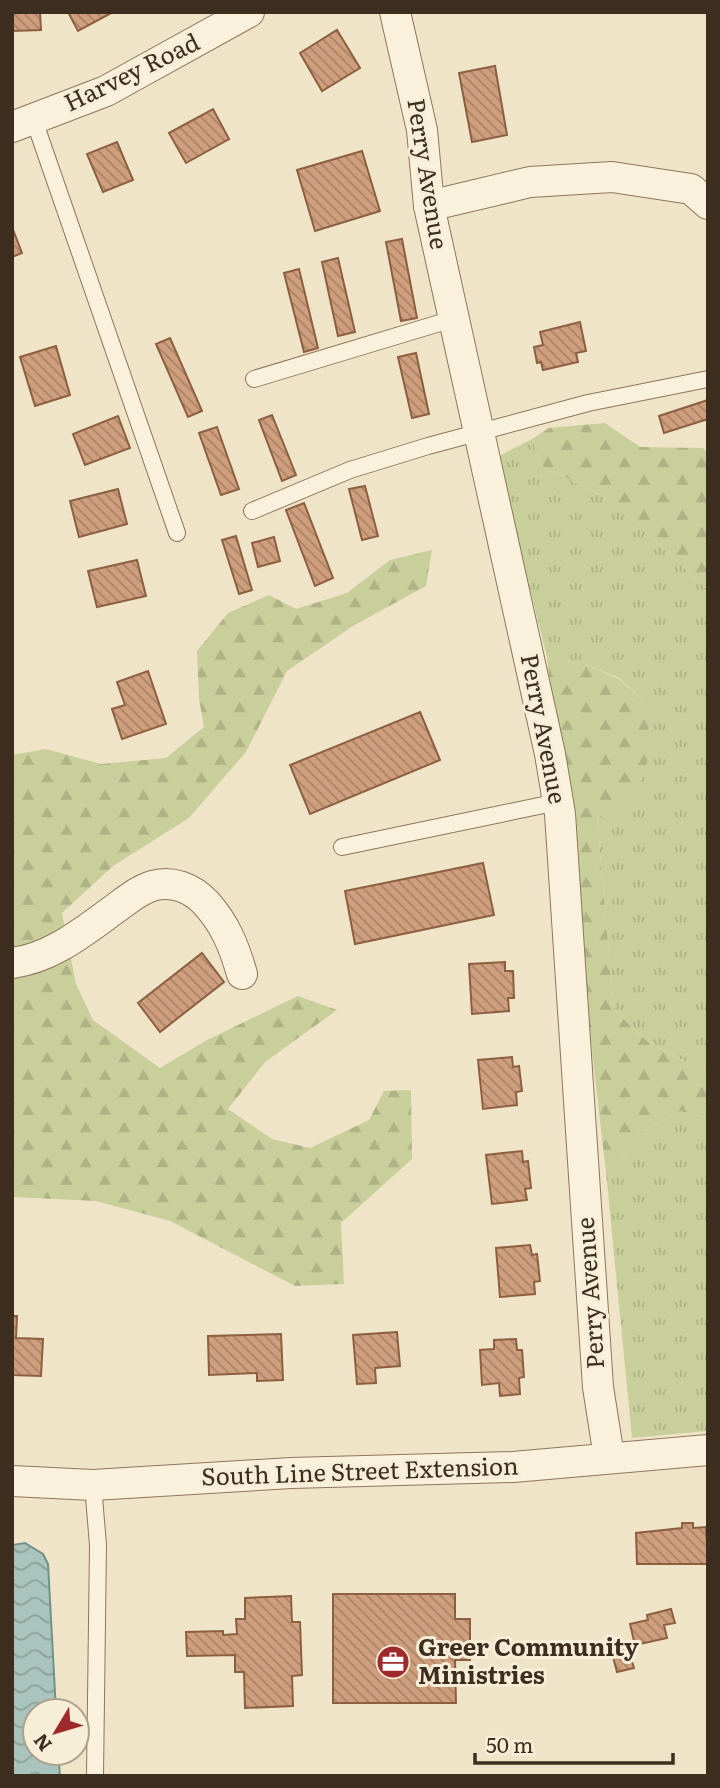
<svg xmlns="http://www.w3.org/2000/svg" width="720" height="1788" font-family="Literata,serif">
  <style>
    .grass { fill: url(#grass-tufts) }
    .forest { fill: url(#forest-firs) }
    .water { fill: url(#water-waves); stroke: #6f938a; stroke-width: 2 }
    .building { fill: url(#building-back-hatch); stroke: #8d5f41; stroke-width: 2 }
    .lines { fill: none; stroke-linecap: round; stroke-linejoin: round }
    .service-casing { stroke: #8d765c; stroke-width: 18 }
    .minor-casing { stroke: #8d765c; stroke-width: 32 }
    .service { stroke: #faf1dc; stroke-width: 16 }
    .minor { stroke: #faf1dc; stroke-width: 30 }
    .labels { text-anchor: middle; stroke-width: 6; stroke-linejoin: round; paint-order: stroke }
    .street-label { font-size: 24px; fill: #3d2e20; stroke: #f7eed8 }
    .poi-label { font-size: 24px; font-weight: bold; fill: #3d2e20; stroke: #f7eed8; text-anchor: start }
  </style>
  <defs>
    <pattern id="grass-tufts" width="24" height="20" patternUnits="userSpaceOnUse" patternTransform="scale(1.75)"><rect width="24" height="20" fill="#c9cf9b"/><path d="M3 7l-1-3M5 7V3M7 7l1-3M15 17l-1-3M17 17v-4M19 17l1-3" fill="none" stroke="#aeb285"/></pattern>
    <pattern id="forest-firs" width="22" height="20" patternUnits="userSpaceOnUse" patternTransform="scale(1.75)"><rect width="22" height="20" fill="#c9cf9b"/><path d="M5 1l3.5 6h-7zM16 11l3.5 6h-7z" fill="#aeb285"/></pattern>
    <pattern id="water-waves" width="16" height="10" patternUnits="userSpaceOnUse" patternTransform="scale(1.75)"><rect width="16" height="10" fill="#a9c4bc"/><path d="M0 5q4-4 8 0t8 0" fill="none" stroke="#8ba098"/></pattern>
    <pattern id="building-back-hatch" width="6" height="6" patternUnits="userSpaceOnUse" patternTransform="scale(1.75)"><rect width="6" height="6" fill="#cf9f7d"/><path d="M-1 5l2 2M0 0l6 6M5-1l2 2" fill="none" stroke="#a98266"/></pattern>
  </defs>
  <rect width="100%" height="100%" fill="#f0e4c8"/>
  <g class="grass">
    <path d="M532 439 541 465 614 502 708 590V1070L699 1069 648 1042 614 1010 597 818 629 797 646 703 619 678 583 663 547 657 497 457Z"/>
    <path d="M680 1111 708 1118V1431L632 1438 607 1182 639 1133Z"/>
  </g>
  <g class="forest">
    <path d="M605 423 640 447 703 448 708 453V590L614 502 541 465 532 439 549 428Z"/>
    <path d="M432 550 426 586 353 626 287 671 246 752 189 818 113 866 62 913 76 984 93 1020 160 1068 207 1040 298 996 337 1010 265 1062 228 1109 272 1139 310 1148 369 1120 384 1091 411 1090 412 1159 341 1223 344 1284 295 1286 170 1221 96 1201 12 1197V755L46 749 101 764 166 758 204 727 199 699 197 651 228 613 269 595 296 609 347 593 390 560Z"/>
    <path d="M547 657 583 663 619 679 646 703C649 737 655 771 629 797 620 805 607 812 597 818L614 1010 648 1042 699 1069 708 1070V1118L680 1111 639 1133 607 1182Z"/>
  </g>
  <path class="water" d="M25 1543 43 1554 48 1564 56 1711H35V1753H58L60 1776H12V1545Z"/>
  <g class="building">
    <path d="M12 12H40L41 30 12 31Z"/>
    <path d="M68 12H113L78 31Z"/>
    <path d="M337 30 360 68 322 91 300 53Z"/>
    <path d="M495 66 507 135 472 142 459 73Z"/>
    <path d="M213 109 229 139 186 163 169 133Z"/>
    <path d="M117 142 133 180 103 192 87 154Z"/>
    <path d="M362 151 380 211 315 231 297 170Z"/>
    <path d="M12 227 22 253 12 257Z"/>
    <path d="M402 239 417 318 401 321 386 242Z"/>
    <path d="M338 258 355 332 338 336 322 262Z"/>
    <path d="M299 269 318 348 304 352 284 273Z"/>
    <path d="M580 322 586 351 576 353 578 362 543 370 541 362 537 363 534 347 543 345 540 332Z"/>
    <path d="M170 338 202 411 188 417 156 344Z"/>
    <path d="M56 346 70 395 35 406 20 357Z"/>
    <path d="M416 353 429 414 412 418 398 357Z"/>
    <path d="M708 400V419L664 433 659 416Z"/>
    <path d="M272 415 296 475 282 481 259 420Z"/>
    <path d="M118 416 130 448 85 465 73 434Z"/>
    <path d="M217 427 239 489 221 495 199 433Z"/>
    <path d="M365 486 378 536 362 540 349 489Z"/>
    <path d="M118 489 127 524 79 537 70 501Z"/>
    <path d="M304 503 333 578 315 586 286 510Z"/>
    <path d="M236 536 252 590 239 594 222 540Z"/>
    <path d="M274 537 280 561 258 567 252 543Z"/>
    <path d="M137 560 146 596 97 607 88 571Z"/>
    <path d="M148 671 166 724 122 739 112 709 125 705 117 682Z"/>
    <path d="M420 712 440 760 310 814 290 765Z"/>
    <path d="M483 863 494 915 355 944 345 891Z"/>
    <path d="M202 953 224 982 160 1032 138 1003Z"/>
    <path d="M505 962V971H513L514 998H508L509 1011 472 1014 469 964Z"/>
    <path d="M512 1057 513 1067 519 1066 522 1091 516 1092 517 1105 483 1109 478 1060Z"/>
    <path d="M522 1151 523 1162 528 1161 531 1188 525 1189 527 1200 492 1204 486 1155Z"/>
    <path d="M530 1245 532 1255 537 1254 540 1281 534 1282 535 1294 500 1297 496 1248Z"/>
    <path d="M12 1316H17L16 1338 43 1339 41 1376 12 1375Z"/>
    <path d="M397 1332 400 1366 375 1368 376 1383 357 1384 353 1335Z"/>
    <path d="M281 1334 283 1380 257 1381V1373L209 1375 208 1336Z"/>
    <path d="M516 1339 517 1350H522L524 1377 519 1378 520 1394 500 1396 499 1383 482 1385 480 1350 494 1349V1340Z"/>
    <path d="M682 1523H693V1528L706 1527 708 1564H637L636 1533 682 1528Z"/>
    <path d="M333 1594H455V1619H470V1660H455L456 1703H333Z"/>
    <path d="M291 1596 292 1622H300L302 1675 292 1676 293 1706 245 1708 244 1672H235V1655L187 1656 186 1632 223 1631V1635L237 1634 236 1619H245V1598Z"/>
    <path d="M671 1609 675 1623 664 1625 667 1638 635 1645 630 1624 648 1620 647 1615Z"/>
    <path d="M628 1649 634 1668 617 1672 612 1653Z"/>
  </g>
  <g class="lines">
    <defs>
      <g id="service">
        <path d="M34 120 177 533"/>
        <path d="M254 379 453 319"/>
        <path d="M252 511 350 470 428 446 588 403 708 379"/>
        <path d="M342 847 558 802"/>
        <path d="M93 1485 98 1545 95 1776"/>
      </g>
      <g id="minor">
        <path d="M395 12 422 130 429 206 550 754 560 814 598 1387 609 1457"/>
        <path d="M12 127 106 91 249 12"/>
        <path d="M429 206 530 182 612 177 691 189 708 204"/>
        <path d="M12 963C52 958 84 931 116 908 127 900 139 890 152 886 172 880 192 888 206 903 225 924 234 946 242 974"/>
        <path d="M12 1481 93 1485 291 1473 513 1467 708 1450"/>
      </g>
    </defs>
    <use href="#service" class="service-casing"/>
    <use href="#minor" class="minor-casing"/>
    <use href="#service" class="service"/>
    <use href="#minor" class="minor"/>
  </g>
  <defs>
    <symbol id="office-disc" viewBox="-11 -11 22 22"><circle r="9.5" fill="#9e2a2b" stroke="#f7eed8"/><path d="M-6-3h4V-5.5h4V-3h4V5H-6ZM-1-4.5V-3h2v-1.5ZM-6 0V1H6V0Z" fill="#fff"/></symbol>
  </defs>
  <g fill-rule="evenodd">
    <use href="#office-disc" x="374" y="1643" width="38" height="38"/>
  </g>
  <g class="labels">
    <g class="street-label">
      <text transform="translate(132 73) rotate(-26)" y="8">Harvey Road</text>
      <text transform="translate(427 174) rotate(81)" y="8">Perry Avenue</text>
      <text transform="translate(543 729) rotate(79)" y="8">Perry Avenue</text>
      <text transform="translate(591 1293) rotate(-94)" y="8">Perry Avenue</text>
      <text transform="translate(360 1472) rotate(-2)" y="8">South Line Street Extension</text>
    </g>
    <g class="poi-label">
      <text x="418" y="1656">Greer Community<tspan x="418" dy="28">Ministries</tspan></text>
    </g>
  </g>
  <rect width="720" height="1788" fill="none" stroke="#3d2e20" stroke-width="28"/>
  <g transform="translate(56 1732) rotate(232)"><circle r="33" fill="#f7eed8" stroke="#ada18e" stroke-width="2"/>
  <path d="M0-5L12 26L0 18L-12 26Z" fill="#9e2a2b"/>
  <text y="-10" font-size="19" font-weight="bold" text-anchor="middle" fill="#3d2e20">N</text>
  </g>
  <path d="M475 1753v10h198v-10" fill="none" stroke="#3d2e20" stroke-width="3.5"/>
  <text x="486" y="1753" font-size="21" fill="#3d2e20" stroke="#f7eed8" stroke-width="5" paint-order="stroke">50 m</text>
</svg>
